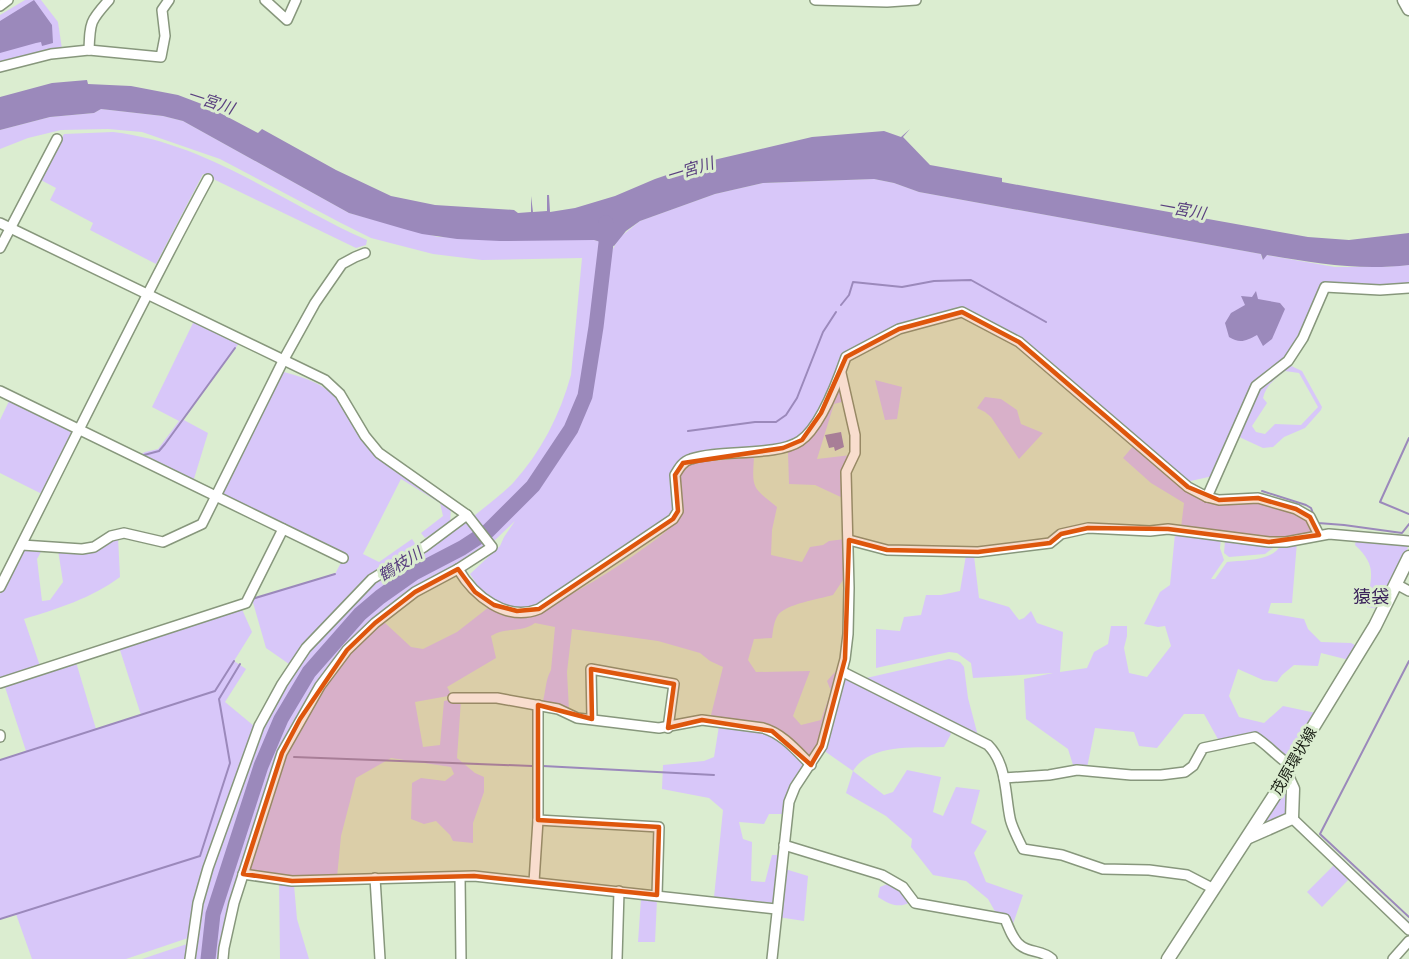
<svg xmlns="http://www.w3.org/2000/svg" width="1409" height="959" font-family="'Archivo Narrow','Noto Sans JP',sans-serif">
  <style>
    .green { fill: #d8c7f9; fill-rule: evenodd }
    .water { fill: #9b89bb }
    .lines { fill: none; stroke-linecap: round; stroke-linejoin: round }
    .stream { stroke: #9b89bb; stroke-width: 2 }
    .river { stroke: #9b89bb; stroke-width: 15 }
    .minor-casing { stroke: #87977c; stroke-width: 12 }
    .major-casing { stroke: #87977c; stroke-width: 15 }
    .minor { stroke: #fff; stroke-width: 9 }
    .major { stroke: #fff; stroke-width: 12 }
    .marked { fill: #de560c; fill-opacity: 0.2; stroke: #de560c; stroke-width: 4.5; stroke-linejoin: round }
    .labels { text-anchor: middle; stroke-width: 6; stroke-linejoin: round; paint-order: stroke }
    .street-label { font-size: 15px; fill: #181e13; stroke: #dbedd0 }
    .water-label { font-size: 16px; font-style: italic; fill: #593f7f; stroke: #dbedd0 }
    .quarter-label { font-size: 18px; fill: #3a215a; stroke: #dbedd0 }
  </style>
  <rect width="100%" height="100%" fill="#dbedd0"/>
  <g class="green">
    <path d="M25 0H41L58 22 62 49 0 62V15Z"/>
    <path d="M101 109 163 116 183 121 349 213 438 237 594 240 601 242 603 253C594 299 592 347 583 394 573 444 521 498 485 531L474 516C487 505 501 495 513 483 541 452 560 415 571 375L582 258 482 260 433 254 371 238 341 223 220 159 142 132 108 129 61 130 28 138 0 149V130L50 117 94 113Z"/>
    <path d="M113 132C208 143 281 202 367 240L366 245 356 248 203 174 156 264 90 230 93 223 50 200 56 188 39 179 64 134Z"/>
    <path d="M874 179 894 183 919 192 1261 254 1262 259 1266 255 1335 267H1383L1409 265V283L1346 286 1322 284 1288 356 1260 378 1213 476 1186 482 1022 340 963 310 845 353C836 375 823 415 808 431 778 464 695 438 672 473 666 482 674 494 674 504 674 509 673 513 671 517L538 606 517 610 485 597 470 574 500 546 504 537 515 521 493 542 487 534 520 506 537 486 576 425 586 400 590 383 608 258 619 238 640 221 715 194 763 183Z"/>
    <path d="M194 321 240 342 182 419 208 433 193 482 138 456 145 452 158 449 179 421 152 407Z"/>
    <path d="M1289 365 1302 371 1322 407 1321 410 1305 428 1284 437 1273 447 1263 448 1237 436 1261 387ZM1285 371 1299 373 1318 407 1301 425 1275 424 1265 434 1256 432 1252 426 1267 403 1263 398C1266 385 1275 379 1285 371Z"/>
    <path d="M280 371C322 382 334 389 357 425 363 434 368 445 374 453 387 470 431 493 451 506L450 524 425 538 421 533 443 516 440 503 401 479 363 554 379 562 412 539 416 545 413 550 360 583 324 622 289 664 266 648 252 599 335 574 344 557 220 495Z"/>
    <path d="M875 380 902 387 897 419 885 420Z"/>
    <path d="M838 387H843L845 401 834 404 817 459 851 455 845 499 815 485 789 484 788 452C817 441 826 414 838 387Z"/>
    <path d="M985 397 1001 399 1017 410 1021 424 1043 433 1019 459 991 417 985 412 977 408Z"/>
    <path d="M10 399 76 431 44 495 0 473V420Z"/>
    <path d="M1134 445 1196 497 1218 502 1259 501 1300 513 1308 518 1315 531 1284 541 1181 528 1184 503 1151 483 1123 458Z"/>
    <path d="M754 457C752 489 752 487 777 507L772 530 771 555 802 562 810 547 823 545 829 541 845 539V577L833 595C819 599 786 604 778 615 774 621 773 630 772 638L754 639 748 660 756 672 810 671 793 716 801 725 821 720 831 691 827 681 835 672 839 676 825 732 810 760 773 729 710 719 723 667 710 661 700 653 658 641 572 629 567 672 569 710 542 704C546 693 545 680 551 670L555 627 535 623C520 634 506 626 491 636L496 658 447 687 450 692 448 696 415 702 423 747 440 745 444 701 453 699 461 700 457 758 475 773 484 777V792L473 823V843L453 841 450 835 436 821 424 824 411 819 412 783 421 778 445 781 454 774 451 767 391 758 356 778 341 836 337 877 294 885 297 919 309 959H280L279 877 249 870 285 752 321 688 351 651 374 627 384 622 411 647 423 649 457 632 489 607C500 612 512 617 524 616 545 615 673 535 679 517 683 508 679 486 679 475L682 470 692 463Z"/>
    <path d="M467 521 478 536C445 554 410 571 380 594 338 626 305 670 280 716 261 751 250 790 238 827 224 871 208 913 205 959H193L199 915 240 784 255 742 286 682 320 637 374 581 458 529Z"/>
    <path d="M1175 534 1221 539 1220 548 1224 560 1211 579H1215L1227 562C1243 560 1274 562 1281 544L1297 542 1292 603H1271L1268 613 1304 619 1308 629 1321 642 1351 643 1357 646 1349 660 1321 653 1318 666 1294 665 1282 675 1277 682 1263 680 1238 669 1229 696 1239 717 1264 723 1283 706 1316 713 1290 757 1281 756 1271 744 1259 736 1219 741 1204 714H1184L1157 748 1139 746 1134 732 1095 728 1087 768H1074L1068 749 1026 719 1024 679 1053 673 973 678 971 663 957 653 949 652 876 668V629L900 631 904 617 921 615 926 595H941L960 591 966 555 974 556 979 598 1009 607 1019 620 1024 618 1031 611 1037 623 1063 632 1060 672 1087 668 1094 652 1108 644 1111 626H1127V636L1124 648 1129 673 1147 677 1171 646 1165 626 1158 627 1144 624 1160 592 1170 585Z"/>
    <path d="M118 537 120 577C92 598 57 609 24 619L40 666 0 678V594L24 547 42 550 37 559 42 601 50 600 63 582 58 550 86 551Z"/>
    <path d="M480 539 486 547 460 566 415 590 349 646 285 742 222 959H211L215 919 264 765 279 728 312 673 366 613 389 594 414 576 463 551Z"/>
    <path d="M1356 540 1409 545 1379 609 1367 607C1370 578 1379 567 1355 545Z"/>
    <path d="M1225 541 1273 545H1277L1265 554 1229 557 1224 553Z"/>
    <path d="M241 607 252 632 234 661 246 669 225 702 254 726 197 894 188 938 126 959H32L16 914 0 919V760L26 751 4 684 76 662 96 729 141 715 119 647Z"/>
    <path d="M949 659 960 662 964 667 968 698 978 736 862 679Z"/>
    <path d="M845 678 949 730 951 734 944 747C916 748 870 743 853 771L884 795 893 792 907 770 941 777 933 812 943 816 956 787 980 790 971 823 987 831 974 853 986 882 1023 895 1012 927 997 915 988 899 966 881 933 875 911 847 912 839 886 816 846 793 853 771 823 750 830 737Z"/>
    <path d="M719 726 763 730 780 741 808 765 784 814H769L764 824 739 822 743 839 752 842 751 881 765 882 772 855H780L774 903 714 897 723 810 709 798 662 789 663 765 704 761 714 757Z"/>
    <path d="M1285 788H1287L1288 816 1258 830Z"/>
    <path d="M1318 835 1409 921V925L1316 838Z"/>
    <path d="M1334 865 1350 878 1322 907 1307 892Z"/>
    <path d="M785 869 808 876 804 921 778 917Z"/>
    <path d="M892 882 911 902C898 909 889 904 878 897L880 887Z"/>
    <path d="M641 899 657 900 655 942H638Z"/>
    <path d="M187 944 186 959H142Z"/>
  </g>
  <g class="water">
    <path d="M34 0 52 25 53 43 42 46 41 42 36 43 0 53V21Z"/>
    <path d="M87 80 88 84 131 86 178 95 207 106 258 133 262 129 336 170 391 196 435 205 514 210 518 213 531 212V196L533 212 547 211V195H549L550 212 575 208 615 196 655 179 705 162 812 137 884 131 901 137 910 129 903 137 930 165 1002 178V182L1308 237 1349 240 1409 233V265C1358 271 1316 263 1267 255L1263 260 1261 254 919 192 894 183 874 179 763 183 715 194 640 221 626 231 614 246 594 240 500 241 457 239 422 234 404 229 349 213 183 121 163 116 101 109 94 113 50 117 0 130V97L52 83Z"/>
    <path d="M1256 291 1258 299 1280 303 1285 309 1272 339 1263 346 1257 335C1246 341 1240 344 1229 337L1225 323 1231 313 1245 305 1241 296 1252 297Z"/>
    <path d="M841 432 844 447 835 451 834 447 829 448 825 435Z"/>
  </g>
  <g class="lines">
    <g class="stream">
      <path d="M841 305 849 295 853 282 902 287 934 281 971 280 1046 322"/>
      <path d="M688 431 755 422H776L786 415 797 398 823 332 836 312"/>
      <path d="M1409 438 1380 502 1409 514"/>
      <path d="M144 455 159 451 165 444 235 348"/>
      <path d="M1262 491 1306 505 1311 508 1314 516"/>
      <path d="M1317 521 1318 523 1344 525 1402 533 1409 524"/>
      <path d="M252 599 335 574"/>
      <path d="M1409 661 1320 834 1409 917"/>
      <path d="M294 757 532 766"/>
      <path d="M0 760 215 691 234 661"/>
      <path d="M543 766 714 775"/>
      <path d="M0 919 200 856 230 763 219 699 240 664"/>
    </g>
    <path class="river" d="M208 959 213 914 261 766 281 719 309 672 360 614 380 597 414 573 462 548 488 531 533 486 571 429 585 396 596 327 606 243V223"/>
    <defs>
      <g id="minor">
        <path d="M265 0 287 20 296 0"/>
        <path d="M815 0 887 2 916 0"/>
        <path d="M0 6 8 0"/>
        <path d="M89 50C90 22 90 21 109 0"/>
        <path d="M0 67 51 54 89 50 161 57 165 36 162 10 169 0"/>
        <path d="M0 223 325 380 340 394 365 436 379 453 467 515 492 547 458 569 415 592 375 623 347 650 320 686 282 753 234 903 224 948 223 959"/>
        <path d="M0 248 57 139"/>
        <path d="M0 391 343 558"/>
        <path d="M1207 497 1256 386 1288 361 1303 338 1325 287 1380 290 1409 288"/>
        <path d="M849 540 887 550 978 552 1050 543 1061 534 1088 528 1150 531 1168 529 1269 542H1286L1329 534 1409 541"/>
        <path d="M22 545 82 549 94 547 111 536 124 533 163 542 202 524 284 359 315 303 342 264 355 257 365 253"/>
        <path d="M458 569C474 596 506 622 539 609L673 519 678 511 675 475C679 468 683 461 691 459 719 449 776 457 800 441 821 427 838 380 846 357L899 329 962 312 1019 342 1188 487 1207 497 1219 500 1258 498 1296 509 1310 517 1319 535"/>
        <path d="M1396 584 1409 591"/>
        <path d="M0 587C69 451 135 314 208 179"/>
        <path d="M843 672 988 745C1007 764 1005 794 1010 818 1011 824 1020 843 1023 849L1062 855 1103 869 1149 870 1187 875 1214 889"/>
        <path d="M0 683 246 603 283 529"/>
        <path d="M453 698H497L558 709 577 718 659 728 702 720 763 728C782 733 797 751 811 765"/>
        <path d="M592 719 591 669 674 684 668 728"/>
        <path d="M0 735V737"/>
        <path d="M1004 778 1049 775 1077 770 1131 775H1161L1185 772 1193 766 1203 748 1255 737C1269 746 1277 757 1290 765"/>
        <path d="M1292 818 1409 930"/>
        <path d="M538 820 659 827 657 895"/>
        <path d="M784 845 882 875 903 887 915 903 1005 919C1009 928 1013 940 1020 945 1029 953 1043 950 1052 959"/>
        <path d="M243 874 292 881 474 876 776 909"/>
        <path d="M460 877 461 959"/>
        <path d="M375 878 380 959"/>
        <path d="M534 882 538 820V705"/>
        <path d="M190 959 198 903 208 868 259 726 282 684 306 648 372 579 424 547 467 515"/>
        <path d="M617 959 619 891"/>
        <path d="M772 959 789 802 795 787 822 746 845 659 848 634 849 588 846 472 855 453V435L841 373"/>
        <path d="M1393 959 1409 941"/>
      </g>
      <g id="major">
        <path d="M1404 0 1409 9"/>
        <path d="M1249 837 1292 818 1293 789 1287 776"/>
        <path d="M1168 959 1287 776 1290 765 1375 626 1409 557"/>
      </g>
    </defs>
    <use href="#minor" class="minor-casing"/>
    <use href="#major" class="major-casing"/>
    <use href="#minor" class="minor"/>
    <use href="#major" class="major"/>
  </g>
  <path class="marked" d="M962 312 1019 342 1188 487 1219 500 1258 498 1296 509 1310 517 1319 535 1269 542 1168 529 1088 528 1061 534 1050 543 978 552 887 550 849 540 845 659 822 746 811 765 772 731 702 720 668 728 674 684 591 669 592 719 538 705V820L659 827 657 895 474 876 292 881 243 874 282 753 300 719 347 650 375 623 415 592 458 569 475 592 494 605 517 611 539 609 673 519 678 511 675 475 683 463 783 448 802 440 821 413 846 357 899 329Z"/>
  <g class="labels">
    <g class="street-label">
      <text transform="translate(1294 761) rotate(-60)" y="5">茂原環状線</text>
    </g>
    <g class="water-label">
      <text transform="translate(211 101) rotate(18)" y="6">一宮川</text>
      <text transform="translate(690 169) rotate(-17)" y="6">一宮川</text>
      <text transform="translate(1182 209) rotate(10)" y="6">一宮川</text>
      <text transform="translate(400 564) rotate(-32)" y="6">鶴枝川</text>
    </g>
    <g class="quarter-label">
      <text x="1371" y="603">猿袋</text>
    </g>
  </g>
</svg>
